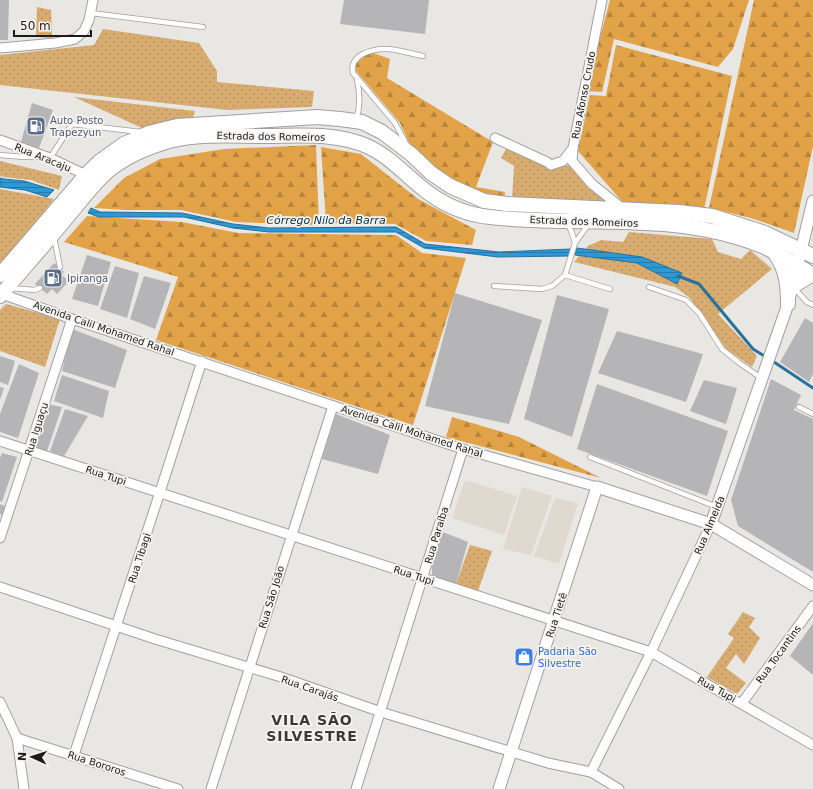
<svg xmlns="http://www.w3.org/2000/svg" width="813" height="789" font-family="'DejaVu Sans',sans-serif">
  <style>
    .built { fill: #e0d9d0 }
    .grass { fill: url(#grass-dots) }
    .forest { fill: url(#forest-firs) }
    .water { fill: url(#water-rules); stroke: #27729c }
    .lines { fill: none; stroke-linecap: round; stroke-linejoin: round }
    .stream { stroke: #27729c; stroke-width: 3 }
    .building { fill: #b5b5b7 }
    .service-casing { stroke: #a2a09e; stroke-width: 6 }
    .minor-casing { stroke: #a2a09e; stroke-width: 11 }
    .tertiary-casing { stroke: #a2a09e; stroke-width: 13 }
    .primary-casing { stroke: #a2a09e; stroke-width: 16 }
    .service { stroke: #fff; stroke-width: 4.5 }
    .minor { stroke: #fff; stroke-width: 9 }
    .tertiary { stroke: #fff; stroke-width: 11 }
    .primary { stroke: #fff; stroke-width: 14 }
    .labels { text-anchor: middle; stroke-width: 3.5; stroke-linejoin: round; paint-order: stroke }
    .street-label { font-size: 10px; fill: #1c1b1a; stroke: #f6f4f1 }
    .service-label { font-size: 10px; fill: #4e5e75; stroke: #f6f4f1; text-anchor: start }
    .shop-label { font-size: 10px; fill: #366cbe; stroke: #f6f4f1; text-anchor: start }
    .water-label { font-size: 11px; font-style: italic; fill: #033149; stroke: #f6f4f1 }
    .district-label { font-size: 14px; font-weight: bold; letter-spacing: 1px; fill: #3b3a38; stroke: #f6f4f1 }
  </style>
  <defs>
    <pattern id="grass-dots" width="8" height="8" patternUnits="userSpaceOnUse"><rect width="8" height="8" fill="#d8ac70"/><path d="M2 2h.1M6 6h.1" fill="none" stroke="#b99360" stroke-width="1.8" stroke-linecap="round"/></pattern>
    <pattern id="forest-firs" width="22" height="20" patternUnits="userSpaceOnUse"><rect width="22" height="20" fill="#e2a348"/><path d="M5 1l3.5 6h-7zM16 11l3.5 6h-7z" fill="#b6843b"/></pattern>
    <pattern id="water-rules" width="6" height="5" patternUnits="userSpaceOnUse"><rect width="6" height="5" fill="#2c98d4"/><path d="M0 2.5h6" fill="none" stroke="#257bab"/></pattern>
  </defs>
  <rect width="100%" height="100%" fill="#e9e7e4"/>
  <g class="built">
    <path d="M465 480 517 496 504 535 452 518Z"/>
    <path d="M522 487 552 496 531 555 503 549Z"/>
    <path d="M555 498 578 503 559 564 534 556Z"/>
  </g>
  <g class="grass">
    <path d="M37 7 51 10 52 38 36 37Z"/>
    <path d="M103 29 199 43 217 71V82L314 91 312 107 227 110 0 85V55L94 45Z"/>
    <path d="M74 97 195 111 192 121 142 128Z"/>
    <path d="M507 147 544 165 548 169 569 165 588 188 611 205 512 199 514 166 501 158Z"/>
    <path d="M0 161 62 176 59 190 31 180 4 177 0 176Z"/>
    <path d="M0 189 54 199 23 238 0 265Z"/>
    <path d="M629 232 712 239 718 252 741 259 750 250 772 269 718 314 757 356 752 367 726 349 690 298 675 287 574 262 588 246 601 240 623 242Z"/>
    <path d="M6 304 60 319 45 367 0 351V310Z"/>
    <path d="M470 545 492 551 478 591 456 584Z"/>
    <path d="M743 612 755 618 749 627 760 638 744 664 736 654 726 668 746 683 737 694 707 677 734 638 728 634Z"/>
  </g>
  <g class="forest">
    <path d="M610 0H749L733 49 718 67 614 39 602 92 586 91Z"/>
    <path d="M754 0H813V146L794 233 751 218 709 208Z"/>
    <path d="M616 45 732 76 704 210 626 206 578 151 590 95 606 96Z"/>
    <path d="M368 51 390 59 387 78 493 142 476 187 505 192 504 201 454 185 413 151 400 123 356 71V64Z"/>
    <path d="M316 145 319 225 236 222 181 210H126L94 208 124 178 160 159 224 149Z"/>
    <path d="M321 147 361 154 418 199 476 230 472 245 426 241 395 224 326 223Z"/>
    <path d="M87 216 182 222 238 233 396 235 422 253 466 258 413 425 156 340 178 277 64 242Z"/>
    <path d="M452 417 519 437 601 478 446 437Z"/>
  </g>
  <g class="water">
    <path d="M0 178 4 179 24 181 54 190 47 197 25 190 0 187Z"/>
    <path d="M91 208 100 212 182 213 233 224 269 228 396 227 425 244 499 252 571 249 570 256 498 257 424 248 396 232H269L233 228 184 217H99L88 213Z"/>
    <path d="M577 248 642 257 682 273 677 284 637 263 575 255Z"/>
  </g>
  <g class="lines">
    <g class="stream">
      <path d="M678 276 699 284 753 349 766 357"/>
      <path d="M771 360 813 388"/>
    </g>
  </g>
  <g class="building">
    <path d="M0 0H9L8 40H0Z"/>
    <path d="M344 0H429L425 34 340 24Z"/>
    <path d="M32 103 53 110 39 148 21 142Z"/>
    <path d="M87 255 111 262 98 306 72 299Z"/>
    <path d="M54 263 60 267 64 272 62 275 69 281 57 294 52 289 47 294 35 284Z"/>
    <path d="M115 266 139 273 127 318 100 309Z"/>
    <path d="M144 276 171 283 155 329 130 319Z"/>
    <path d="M455 293 542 320 509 424 425 406Z"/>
    <path d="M557 295 609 309 572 437 524 419Z"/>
    <path d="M805 318 813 323V374L809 382 780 362Z"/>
    <path d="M72 329 127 350 115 388 62 371Z"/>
    <path d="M617 331 703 354 686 402 598 373Z"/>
    <path d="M0 356 15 361 8 385 0 382Z"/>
    <path d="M19 364 39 373 18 438 0 432V414Z"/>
    <path d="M62 375 109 391 103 418 54 401Z"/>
    <path d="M771 379 801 395 794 410 813 419V572L738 526 731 500Z"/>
    <path d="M704 380 737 388 726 424 690 411Z"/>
    <path d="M597 384 728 431 707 496 577 449Z"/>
    <path d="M0 387 4 388 0 400Z"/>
    <path d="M48 404 62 407 47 451 34 447Z"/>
    <path d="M65 409 88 416 64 456 50 451Z"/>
    <path d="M336 414 390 435 378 474 322 459Z"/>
    <path d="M2 453 17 457 2 502 0 501V458Z"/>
    <path d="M0 504 5 506 3 515 0 514Z"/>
    <path d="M443 532 468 542 456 584 432 576V564Z"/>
    <path d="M813 623V675L790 656Z"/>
    <path d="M521 649 532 651 528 667 515 662Z"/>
  </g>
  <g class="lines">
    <defs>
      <g id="service">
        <path d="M91 13 203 27"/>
        <path d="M356 119C361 106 360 93 357 79"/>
        <path d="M407 145 395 123 353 73C349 55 371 49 386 49 398 49 411 54 423 56"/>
        <path d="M0 155 24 157H40"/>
        <path d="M50 158 72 124 141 132"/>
        <path d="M567 222 572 233 575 243"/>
        <path d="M54 237 60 267"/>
        <path d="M565 275 575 243 588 225"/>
        <path d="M494 286 542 289 552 286 565 275 610 289"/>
        <path d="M649 287 686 300 699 313 722 349 738 362 761 378"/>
        <path d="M11 288 34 290 40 288"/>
        <path d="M794 288 807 302 813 305"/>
        <path d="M799 407 813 414"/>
        <path d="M590 457 717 507"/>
      </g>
      <g id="minor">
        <path d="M0 48 55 43 75 39 84 31 89 20 93 0"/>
        <path d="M495 138 547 162 551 165 563 161 573 148 602 0"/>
        <path d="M0 140 50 158 86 175"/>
        <path d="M573 148 572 161 592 184 623 209"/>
        <path d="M2 294 72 319 463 449 597 487"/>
        <path d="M0 441 651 652 813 745"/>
        <path d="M0 538 72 319"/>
        <path d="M0 587 155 639 281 677 381 712 548 763 591 772 619 789"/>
        <path d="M0 702 17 738 24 789"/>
        <path d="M742 703 813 606"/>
        <path d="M17 738 178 789"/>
        <path d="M74 755 160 492 202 361"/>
        <path d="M591 772 651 652 711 524"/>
        <path d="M211 789 333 406"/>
        <path d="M356 789 463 449"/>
      </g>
      <g id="tertiary">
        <path d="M711 524 788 304 813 201"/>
        <path d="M499 789 597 487 711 524 813 585"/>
      </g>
      <g id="primary">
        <path d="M774 252C786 268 788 284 788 304"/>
        <path d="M0 275 86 175 99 162 124 144 149 133 177 126 317 117 340 119 362 122 382 132 411 154 431 173 450 186 484 201 507 204 679 212 712 216 765 233 813 256"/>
        <path d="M793 286 813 274"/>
        <path d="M0 296C23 269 46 243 68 216 81 201 93 184 108 171 125 157 148 147 169 141 200 133 234 136 265 136 299 136 337 132 369 147 392 158 409 179 430 194 447 206 469 215 490 217 578 227 672 211 757 244 777 251 795 264 813 275"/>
      </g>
    </defs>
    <use href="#service" class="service-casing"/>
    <use href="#minor" class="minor-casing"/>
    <use href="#tertiary" class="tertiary-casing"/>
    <use href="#primary" class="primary-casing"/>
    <use href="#service" class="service"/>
    <use href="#minor" class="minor"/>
    <use href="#tertiary" class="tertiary"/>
    <use href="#primary" class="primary"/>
  </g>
  <defs>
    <symbol id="fuel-square" viewBox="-11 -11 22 22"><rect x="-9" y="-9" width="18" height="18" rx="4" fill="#5c6f8a" stroke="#f6f4f1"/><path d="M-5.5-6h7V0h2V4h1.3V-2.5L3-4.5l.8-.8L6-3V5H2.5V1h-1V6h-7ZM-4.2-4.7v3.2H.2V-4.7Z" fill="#fff"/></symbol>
    <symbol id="shop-square" viewBox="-11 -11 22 22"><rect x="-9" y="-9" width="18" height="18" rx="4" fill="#3f7fe0" stroke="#f6f4f1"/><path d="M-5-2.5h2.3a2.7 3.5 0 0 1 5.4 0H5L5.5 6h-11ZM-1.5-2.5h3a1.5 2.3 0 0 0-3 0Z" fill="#fff"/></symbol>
  </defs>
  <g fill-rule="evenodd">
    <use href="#fuel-square" x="25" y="115" width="22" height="22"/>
    <use href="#fuel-square" x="42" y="267" width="22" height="22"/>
    <use href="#shop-square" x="513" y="646" width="22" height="22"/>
  </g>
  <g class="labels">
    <g class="street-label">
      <text transform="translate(583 95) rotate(-79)" y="4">Rua Afonso Crudo</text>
      <text transform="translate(271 136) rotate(1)" y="4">Estrada dos Romeiros</text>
      <text transform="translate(43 157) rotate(22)" y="4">Rua Aracaju</text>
      <text transform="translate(584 221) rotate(2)" y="4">Estrada dos Romeiros</text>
      <text transform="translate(104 328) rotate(19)" y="4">Avenida Calil Mohamed Rahal</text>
      <text transform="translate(36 429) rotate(-72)" y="4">Rua Iguaçu</text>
      <text transform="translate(412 431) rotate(18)" y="4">Avenida Calil Mohamed Rahal</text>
      <text transform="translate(106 475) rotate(18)" y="4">Rua Tupi</text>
      <text transform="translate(709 525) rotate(-67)" y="4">Rua Almeida</text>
      <text transform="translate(436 535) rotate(-73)" y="4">Rua Paraíba</text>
      <text transform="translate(139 558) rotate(-72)" y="4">Rua Tibagi</text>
      <text transform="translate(414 575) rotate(18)" y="4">Rua Tupi</text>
      <text transform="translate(271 597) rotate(-73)" y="4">Rua São João</text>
      <text transform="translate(556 615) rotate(-72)" y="4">Rua Tietê</text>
      <text transform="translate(778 654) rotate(-54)" y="4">Rua Tocantins</text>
      <text transform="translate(310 688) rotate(19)" y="4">Rua Carajás</text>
      <text transform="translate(717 689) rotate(29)" y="4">Rua Tupi</text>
      <text transform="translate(97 763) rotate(18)" y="4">Rua Bororos</text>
    </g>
    <g class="service-label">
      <text x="50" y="124">Auto Posto<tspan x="50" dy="12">Trapezyun</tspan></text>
      <text x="67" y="282">Ipiranga</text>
    </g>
    <g class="shop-label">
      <text x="538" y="655">Padaria São<tspan x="538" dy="12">Silvestre</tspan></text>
    </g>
    <g class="water-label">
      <text x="326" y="224">Córrego Nilo da Barra</text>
    </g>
    <g class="district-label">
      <text x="312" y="725">VILA SÃO<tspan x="312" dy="16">SILVESTRE</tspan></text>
    </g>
  </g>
  <g transform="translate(32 757) rotate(273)" stroke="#f6f4f1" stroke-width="3" paint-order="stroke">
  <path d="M0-3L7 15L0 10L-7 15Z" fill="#1c1b1a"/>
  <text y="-6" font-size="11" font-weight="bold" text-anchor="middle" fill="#1c1b1a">N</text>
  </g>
  <path d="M14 30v6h77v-6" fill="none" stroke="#1c1b1a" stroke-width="2"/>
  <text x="20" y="30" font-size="12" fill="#1c1b1a" stroke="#f6f4f1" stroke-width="3" paint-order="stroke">50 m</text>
</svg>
